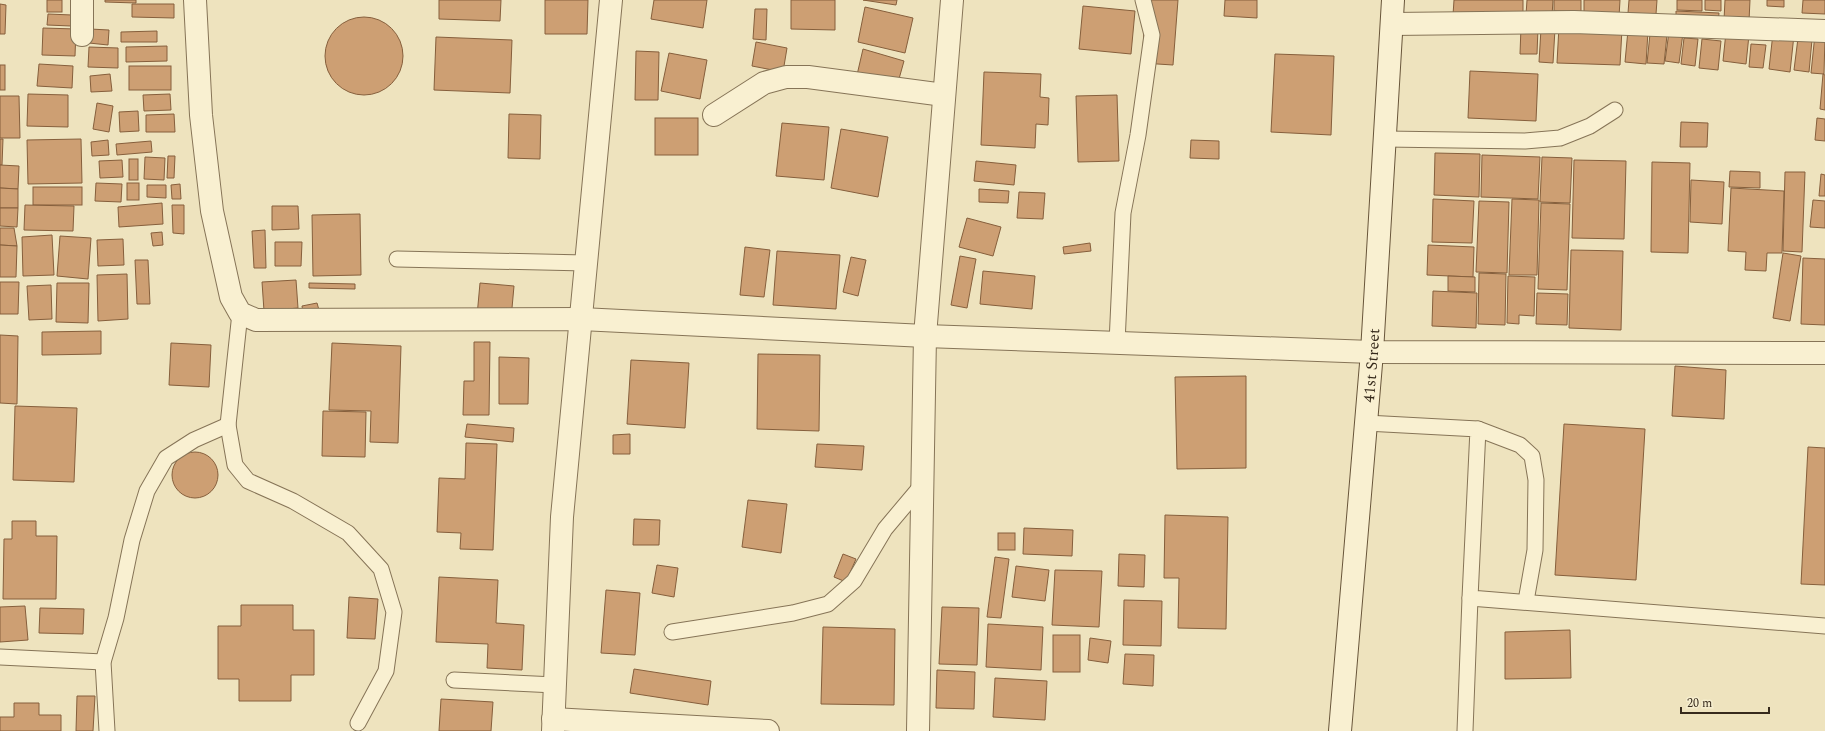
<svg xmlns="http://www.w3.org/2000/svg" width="1825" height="731" font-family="Spectral,serif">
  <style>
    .building { fill: #cd9f73; stroke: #865f3c }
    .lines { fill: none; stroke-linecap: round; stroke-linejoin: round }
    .service-casing { stroke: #867457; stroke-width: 17 }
    .minor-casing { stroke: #867457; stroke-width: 24 }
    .secondary-casing { stroke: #68553a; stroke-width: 24 }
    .service { stroke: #f9f0d1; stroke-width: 15 }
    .minor { stroke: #f9f0d1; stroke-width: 22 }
    .secondary { stroke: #f9f0d1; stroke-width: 22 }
    .labels { text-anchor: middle; stroke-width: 4; stroke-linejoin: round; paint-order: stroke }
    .street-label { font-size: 16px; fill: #362a1c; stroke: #f5edce }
  </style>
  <rect width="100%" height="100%" fill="#eee3be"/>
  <g class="building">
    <rect x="47" y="0" width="15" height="12"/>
    <path d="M105 0H136V3L105 2Z"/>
    <path d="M439 0H501L500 21 439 19Z"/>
    <path d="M545 0H588L587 34H545Z"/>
    <path d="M654 0H707L703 28 651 19Z"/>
    <path d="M791 0H835V30L791 29Z"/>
    <path d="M863 0H897L896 5Z"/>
    <path d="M1146 0H1178L1173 65 1142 63Z"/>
    <path d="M1225 0H1257V18L1224 16Z"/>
    <path d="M1454 0H1523V17L1453 15Z"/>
    <path d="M1527 0H1553L1552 16 1526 15Z"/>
    <path d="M1554 0H1581V12L1554 11Z"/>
    <path d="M1584 0H1620L1619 17 1584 16Z"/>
    <path d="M1629 0H1657L1656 14 1628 13Z"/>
    <path d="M1677 0H1702V11L1677 10Z"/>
    <path d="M1705 0H1721V11L1705 10Z"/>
    <path d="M1725 0H1750L1749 21 1724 20Z"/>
    <path d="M1767 0H1784V7L1767 6Z"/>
    <path d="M1803 0H1825V14L1802 13Z"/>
    <path d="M0 4 6 5 5 34H0Z"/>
    <path d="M132 4H174V18L132 17Z"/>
    <path d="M1083 6 1135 11 1131 54 1079 49Z"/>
    <path d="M865 7 913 18 905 53 858 42Z"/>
    <path d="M755 9H767L766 40 753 39Z"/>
    <path d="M1676 11 1719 13 1718 24 1676 23Z"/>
    <path d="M48 14 72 15 71 26 47 25Z"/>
    <circle cx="364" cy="56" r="39"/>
    <path d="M1559 26 1622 29 1620 65 1557 63Z"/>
    <path d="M1521 27 1538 28 1537 54H1520Z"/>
    <path d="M43 28 76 29 75 56 42 55Z"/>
    <path d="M90 29 109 30 108 45 89 43Z"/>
    <path d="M1541 29H1555L1553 63 1539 62Z"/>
    <path d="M1628 30 1648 31 1646 64 1625 62Z"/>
    <path d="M157 31V42H121V32Z"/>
    <path d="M1669 32 1683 33 1679 63 1665 61Z"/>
    <path d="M1726 32 1749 35 1746 64 1723 61Z"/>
    <path d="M1773 33 1794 35 1790 72 1769 69Z"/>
    <path d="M1650 34 1667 35 1664 64 1647 63Z"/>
    <path d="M1815 34 1825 36 1824 74 1811 73Z"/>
    <path d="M436 37 512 40 510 93 434 90Z"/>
    <path d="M1684 38 1698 39 1695 66 1681 64Z"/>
    <path d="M1798 38 1812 40 1809 72 1794 70Z"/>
    <path d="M1702 39 1721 41 1718 70 1699 68Z"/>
    <path d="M756 42 787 48 783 72 752 66Z"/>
    <path d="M1751 44 1766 45 1763 68 1749 67Z"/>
    <path d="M167 46V61L126 62V47Z"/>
    <path d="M89 47 118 48V68L88 67Z"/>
    <path d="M863 49 904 61 897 86 857 75Z"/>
    <path d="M636 51 659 52 658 100H635Z"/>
    <path d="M669 53 707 60 700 99 661 91Z"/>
    <path d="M1275 54 1334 56 1331 135 1271 132Z"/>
    <path d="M39 64 73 66 72 88 37 86Z"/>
    <rect x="0" y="65" width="5" height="25"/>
    <rect x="129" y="66" width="42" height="24"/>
    <path d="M1470 71 1538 74 1536 121 1468 118Z"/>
    <path d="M984 72 1041 74 1040 97 1049 98 1048 125 1036 124 1035 148 981 145Z"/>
    <path d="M110 74 112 91 91 92 90 76Z"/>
    <path d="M1823 74 1825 75V110L1820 109Z"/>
    <path d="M28 94 68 95V127L27 126Z"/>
    <path d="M170 94 171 110 144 111 143 95Z"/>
    <path d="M1117 95 1119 161 1078 162 1076 96Z"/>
    <path d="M0 96H19L20 138H0Z"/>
    <path d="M97 103 113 106 109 132 93 129Z"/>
    <path d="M138 111 139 131 120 132 119 112Z"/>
    <path d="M174 114 175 132H146V115Z"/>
    <path d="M509 114 541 115 540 159 508 158Z"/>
    <rect x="655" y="118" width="43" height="37"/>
    <path d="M1817 118 1825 119V141L1815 140Z"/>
    <path d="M1681 122 1708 123 1707 147H1680Z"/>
    <path d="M782 123 829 127 824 180 776 176Z"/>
    <path d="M841 129 888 137 878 197 831 188Z"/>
    <path d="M0 139H3L2 165H0Z"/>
    <path d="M81 139 82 183 28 184 27 140Z"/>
    <path d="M108 140 109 155 92 156 91 142Z"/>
    <path d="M1191 140 1219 141V159L1190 158Z"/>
    <path d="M151 141 152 152 117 155 116 144Z"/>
    <path d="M1435 153 1480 154 1479 197 1434 195Z"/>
    <path d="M1482 155 1540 157 1538 199 1481 197Z"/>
    <path d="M168 156H175L174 178H167Z"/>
    <path d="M145 157 165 158 164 180 144 179Z"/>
    <path d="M1542 157 1572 158 1570 203 1540 202Z"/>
    <rect x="129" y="159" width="9" height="21"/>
    <path d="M122 160 123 177 100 178 99 161Z"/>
    <path d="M1574 160 1626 161 1624 239 1572 238Z"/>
    <path d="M976 161 1016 165 1014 185 974 181Z"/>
    <path d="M1652 162 1690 163 1688 253 1651 252Z"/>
    <path d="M0 165 19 166 18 189 0 188Z"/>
    <path d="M1730 171 1760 172V188L1729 187Z"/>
    <path d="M1785 172H1805L1802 252 1783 251Z"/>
    <path d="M1821 174 1825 175V196H1819Z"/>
    <path d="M1691 180 1724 182 1722 224 1690 222Z"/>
    <path d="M96 183 122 184 121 202 95 201Z"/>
    <rect x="127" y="183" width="12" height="17"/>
    <path d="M180 184 181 199H172L171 185Z"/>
    <path d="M147 185H166V198L147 197Z"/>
    <rect x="33" y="187" width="49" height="18"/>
    <path d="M0 188 18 189V208H0Z"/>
    <path d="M1731 188 1784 191 1782 253H1767L1766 271 1745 270 1746 252 1728 251Z"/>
    <path d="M979 189 1009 191 1008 203 979 202Z"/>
    <path d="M1019 192 1045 193 1043 219 1017 218Z"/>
    <path d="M1433 199 1474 201 1472 243 1432 242Z"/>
    <path d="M1512 199 1539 200 1537 275H1509Z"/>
    <path d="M1813 200 1825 201V228L1810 227Z"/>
    <path d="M1479 201 1509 202 1507 273 1476 272Z"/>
    <path d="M162 203 163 224 119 227 118 207Z"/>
    <path d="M1541 203 1570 204 1567 290 1538 289Z"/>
    <path d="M25 205 74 206 73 231 24 230Z"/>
    <path d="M172 205H184V234L173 233Z"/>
    <path d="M272 206H298L299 229 272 230Z"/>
    <path d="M0 208H18L17 227 0 226Z"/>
    <path d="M360 214 361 275 313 276 312 215Z"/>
    <path d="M967 218 1001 227 993 256 959 247Z"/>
    <path d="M0 228H14L17 246 0 245Z"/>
    <path d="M265 230 266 268H254L252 231Z"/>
    <path d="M162 232 163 245 153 246 151 233Z"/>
    <path d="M52 235 54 275 23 276 22 237Z"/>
    <path d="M60 236 91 238 88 279 57 276Z"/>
    <path d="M123 239 124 265 98 266 97 240Z"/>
    <path d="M275 242H302L301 266H275Z"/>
    <path d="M1090 243 1091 251 1064 254 1063 247Z"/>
    <path d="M0 245 17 246 16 277H0Z"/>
    <path d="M1428 245 1474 247 1473 277 1427 275Z"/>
    <path d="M745 247 770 250 764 297 740 295Z"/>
    <path d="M1571 250 1623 251 1621 330 1569 328Z"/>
    <path d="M777 251 840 255 836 309 773 305Z"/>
    <path d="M1783 253 1801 256 1790 321 1773 318Z"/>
    <path d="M960 256 976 259 967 308 951 305Z"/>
    <path d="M851 257 866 260 858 296 843 292Z"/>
    <path d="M1803 258 1825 259V325L1801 324Z"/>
    <path d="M135 260H148L150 304H137Z"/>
    <path d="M983 271 1035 276 1032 309 980 304Z"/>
    <path d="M1479 273 1506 274 1505 325 1478 324Z"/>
    <path d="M127 274 128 319 98 321 97 275Z"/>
    <path d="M1448 276 1475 277V292L1448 291Z"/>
    <path d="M1508 276 1535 277 1534 316 1519 315V324L1507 323Z"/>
    <path d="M296 280 298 308 264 311 262 282Z"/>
    <path d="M0 282H19L18 314H0Z"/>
    <path d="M57 283H89L88 323 56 322Z"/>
    <path d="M309 283 355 284V289L309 288Z"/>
    <path d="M480 283 514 286 511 319 477 316Z"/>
    <path d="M51 285 52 319 29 320 27 286Z"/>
    <path d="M1433 291 1477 293 1476 328 1432 326Z"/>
    <path d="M1537 293 1568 294 1567 325 1536 324Z"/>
    <path d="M317 303 319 310 303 313 302 306Z"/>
    <path d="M101 331V354L42 355V332Z"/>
    <path d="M0 335 18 336 17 404 0 403Z"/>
    <path d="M474 342H490L489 415H463L464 381H474Z"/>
    <path d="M171 343 211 345 209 387 169 385Z"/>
    <path d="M332 343 401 346 398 443 370 442 371 411 329 410Z"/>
    <path d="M758 354 820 355 819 431 757 429Z"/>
    <path d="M499 357 529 358 528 404H499Z"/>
    <path d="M631 360 689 363 685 428 627 424Z"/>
    <path d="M1675 366 1726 370 1724 419 1672 416Z"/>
    <path d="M1246 376V468L1177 469 1175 377Z"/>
    <path d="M15 406 77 408 74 482 13 480Z"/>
    <path d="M323 411 366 412 365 457 322 456Z"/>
    <path d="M467 424 514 428 513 442 465 437Z"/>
    <path d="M1564 424 1645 429 1636 580 1555 575Z"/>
    <path d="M630 434V454H613V435Z"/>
    <path d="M466 443 497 444 493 550 460 549 461 533 437 532 439 478 465 479Z"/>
    <path d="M817 444 864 446 862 470 815 467Z"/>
    <path d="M1808 447 1825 448V585L1801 584Z"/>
    <circle cx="195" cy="475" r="23"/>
    <path d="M748 500 787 504 781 553 742 547Z"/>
    <path d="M1165 515 1228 517 1226 629 1178 628 1179 578H1164Z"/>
    <path d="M634 519 660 520 659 545H633Z"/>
    <path d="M12 521H36V536H57L56 599H3L4 539H12Z"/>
    <path d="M1024 528 1073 530 1072 556 1023 554Z"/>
    <rect x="998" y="533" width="17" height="17"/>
    <path d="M843 554 856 559 846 582 834 577Z"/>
    <path d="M1119 554 1145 555 1144 587 1118 586Z"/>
    <path d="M995 557 1009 559 1001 618 987 617Z"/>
    <path d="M657 565 678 568 674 597 652 593Z"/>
    <path d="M1016 566 1049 570 1045 601 1012 597Z"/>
    <path d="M1055 570 1102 571 1099 627 1052 625Z"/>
    <path d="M439 577 498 580 496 623 524 625 522 670 487 668 488 644 436 642Z"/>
    <path d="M606 590 640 593 635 655 601 653Z"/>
    <path d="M349 597 378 599 375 639 347 638Z"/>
    <path d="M1124 600 1162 601 1161 646 1123 645Z"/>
    <path d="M241 605H293V630H314V675H291V701H239V679H218V626H241Z"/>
    <path d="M25 606 28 640 0 642V607Z"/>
    <path d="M942 607 979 608 977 665 939 664Z"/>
    <path d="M40 608 84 609 83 634 39 633Z"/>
    <path d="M988 624 1043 627 1041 670 986 667Z"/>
    <path d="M823 627 895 629 894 705 821 704Z"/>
    <path d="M1570 630 1571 678 1505 679V632Z"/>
    <rect x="1053" y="635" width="27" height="37"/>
    <path d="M1090 638 1111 641 1108 663 1088 660Z"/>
    <path d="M1125 654 1154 655 1153 686 1123 684Z"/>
    <path d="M634 669 711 681 708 705 630 693Z"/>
    <path d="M937 670 975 672 974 709 936 708Z"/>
    <path d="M995 678 1047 681 1045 720 993 717Z"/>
    <path d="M77 696H95L93 731H76Z"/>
    <path d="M441 699 493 702 491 731H439Z"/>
    <path d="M14 703H39V715H61V731H0V717H14Z"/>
  </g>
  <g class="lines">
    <defs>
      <g id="service">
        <path d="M1385 139 1525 141 1560 138 1590 126 1615 110"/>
        <path d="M397 259 586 263"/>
        <path d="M240 313 228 425 235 465 248 481 293 501 348 533 381 569 394 612 386 671 358 723"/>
        <path d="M1117 343 1123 213 1138 135 1152 35 1143 0"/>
        <path d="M1366 423 1478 429 1470 598 1825 626"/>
        <path d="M1478 429 1520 445 1532 456 1536 480 1535 550 1526 601"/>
        <path d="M672 632 793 613 828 604 854 581 885 529 922 485"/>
        <path d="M0 657 103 662"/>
        <path d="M454 680 555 685"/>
        <path d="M107 731 103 662 116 618 132 540 147 491 166 458 194 440 228 425"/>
        <path d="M1465 731 1470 598"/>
      </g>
      <g id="minor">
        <path d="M195 0 201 115 212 211 231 297 240 313 256 320 581 319 925 336 1372 352 1825 353"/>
        <path d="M1392 24 1574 22 1825 31"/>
        <path d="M82 35V0"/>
        <path d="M714 115 764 83 786 77H808L944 95"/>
        <path d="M553 719 768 731"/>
        <path d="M553 731 562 517 611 0"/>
        <path d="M918 731 925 336 952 0"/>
      </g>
      <g id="secondary">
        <path id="s1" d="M1340 731 1372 352 1393 0"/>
      </g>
    </defs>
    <use href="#service" class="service-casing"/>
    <use href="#minor" class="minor-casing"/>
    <use href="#secondary" class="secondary-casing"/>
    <use href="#service" class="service"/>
    <use href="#minor" class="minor"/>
    <use href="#secondary" class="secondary"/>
  </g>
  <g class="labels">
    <g class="street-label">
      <text dy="6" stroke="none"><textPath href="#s1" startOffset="367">41st Street</textPath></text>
    </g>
  </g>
  <path d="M1681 707v6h88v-6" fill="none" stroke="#362a1c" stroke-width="2"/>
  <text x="1687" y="707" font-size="12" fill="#362a1c" stroke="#f5edce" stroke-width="3" paint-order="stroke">20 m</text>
</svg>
